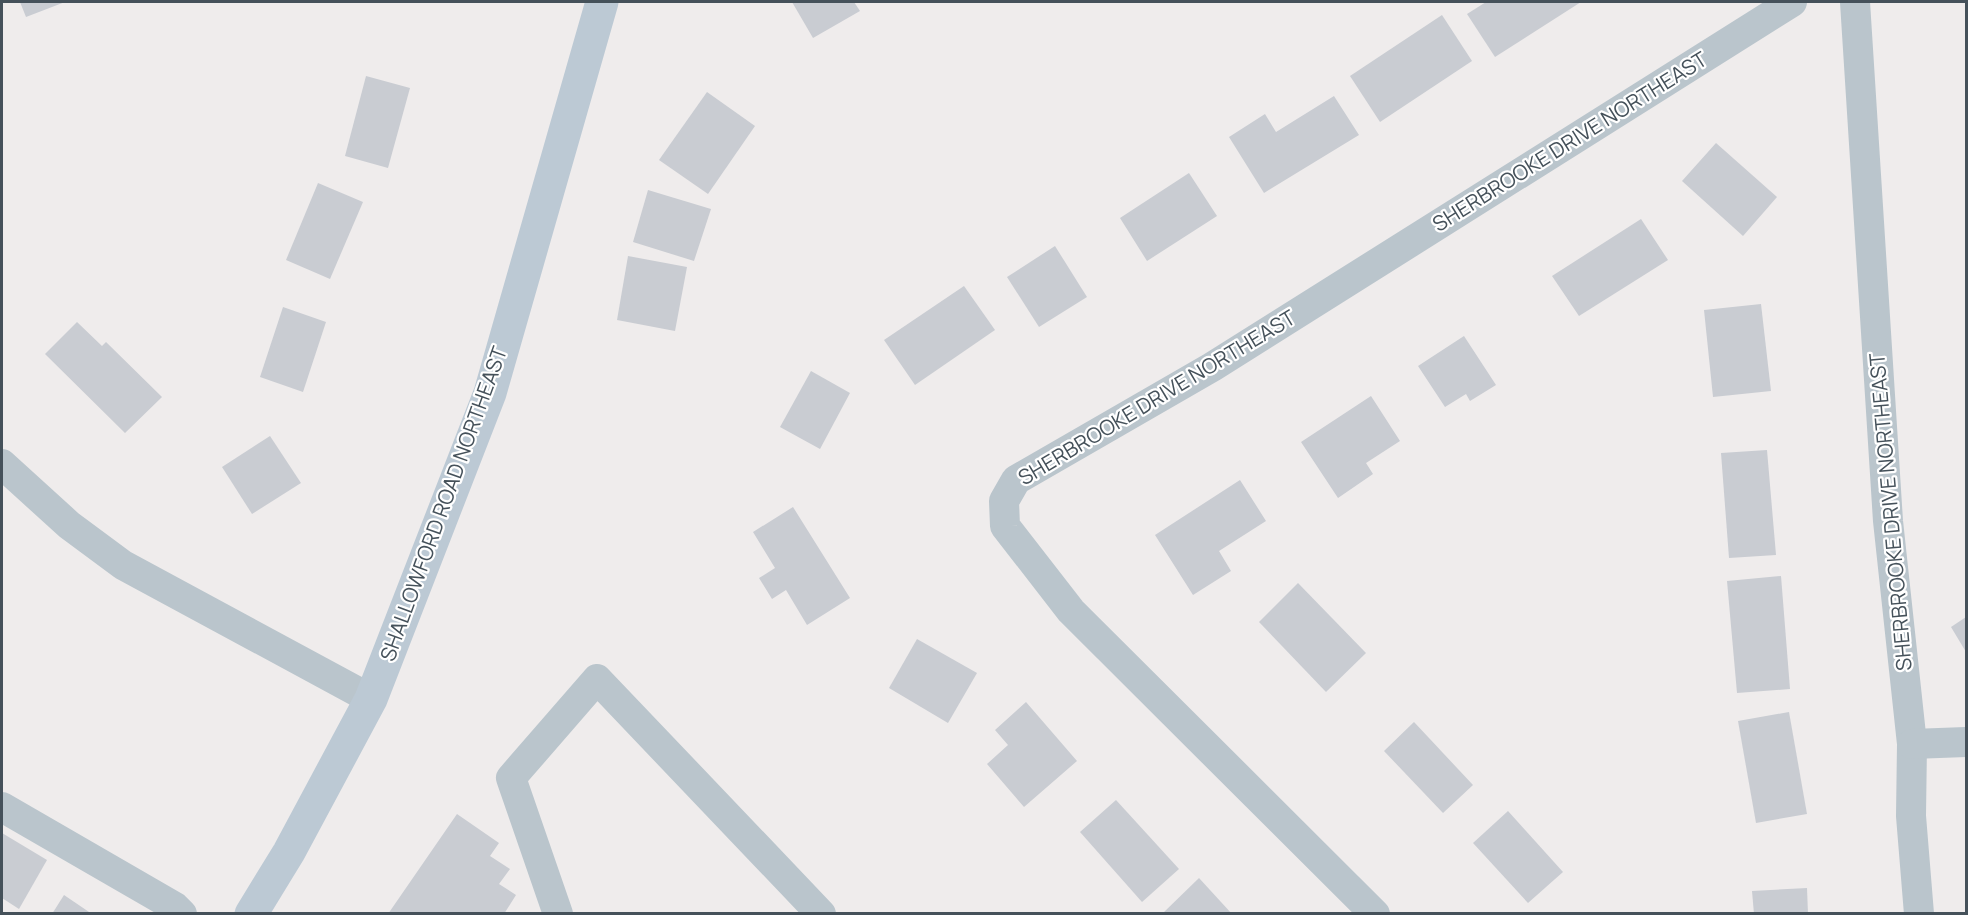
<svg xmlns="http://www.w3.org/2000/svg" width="1968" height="915" font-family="Manrope,sans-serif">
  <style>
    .building { fill: #c9ccd2 }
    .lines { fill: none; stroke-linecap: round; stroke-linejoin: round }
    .street { stroke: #bac5cc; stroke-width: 30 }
    .secondary { stroke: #bcc9d4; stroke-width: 33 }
    .labels { text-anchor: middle; stroke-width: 4.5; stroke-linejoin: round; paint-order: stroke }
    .street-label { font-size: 21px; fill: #45515a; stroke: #fff }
  </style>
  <rect width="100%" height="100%" fill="#efecec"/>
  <g class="building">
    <path d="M20 2H65L26 17Z"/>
    <path d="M792 2H854L860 11 813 38Z"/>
    <path d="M1486 2H1581L1495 57 1467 14Z"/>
    <path d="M1442 15 1472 61 1380 122 1350 76Z"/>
    <path d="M366 76 410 88 388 168 345 156Z"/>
    <path d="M707 92 755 126 708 194 659 160Z"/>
    <path d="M1334 96 1359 135 1264 193 1229 137 1265 114 1276 132Z"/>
    <path d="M1716 143 1777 197 1743 236 1682 181Z"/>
    <path d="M1189 173 1217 216 1147 261 1120 218Z"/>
    <path d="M318 183 363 202 330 279 286 260Z"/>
    <path d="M648 190 711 209 694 261 633 242Z"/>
    <path d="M1641 219 1668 260 1579 316 1552 276Z"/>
    <path d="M1055 246 1087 297 1039 327 1007 277Z"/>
    <path d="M628 256 687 267 675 331 617 320Z"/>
    <path d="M964 286 995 330 915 385 884 340Z"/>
    <path d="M1761 304 1771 391 1713 397 1704 310Z"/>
    <path d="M283 307 326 322 303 392 260 377Z"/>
    <path d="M77 322 102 346 106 342 162 397 125 433 45 354Z"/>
    <path d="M1464 336 1496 385 1470 401 1466 394 1445 407 1418 366Z"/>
    <path d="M811 371 850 393 820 449 780 427Z"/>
    <path d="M1371 396 1400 441 1366 463 1373 474 1338 498 1301 442Z"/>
    <path d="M270 436 301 483 252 514 222 467Z"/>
    <path d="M1767 450 1776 555 1729 558 1721 453Z"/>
    <path d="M1240 480 1266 521 1219 551 1231 571 1193 595 1155 535Z"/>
    <path d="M793 507 850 598 807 625 786 590 772 599 759 578 775 568 753 532Z"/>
    <path d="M1781 576 1790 689 1737 693 1727 581Z"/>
    <path d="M1298 583 1366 653 1326 692 1259 622Z"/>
    <path d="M1966 617V652L1951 627Z"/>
    <path d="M917 639 977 673 948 723 889 688Z"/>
    <path d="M1026 702 1077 761 1024 807 987 764 1008 745 995 730Z"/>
    <path d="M1789 712 1807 814 1756 823 1738 721Z"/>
    <path d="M1414 722 1473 785 1443 813 1384 751Z"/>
    <path d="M1116 800 1179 869 1142 902 1080 832Z"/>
    <path d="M1508 811 1563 872 1528 903 1473 843Z"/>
    <path d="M457 814 499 843 490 856 510 869 499 884 516 895 504 914H388Z"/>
    <path d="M2 833 47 860 19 909 2 898Z"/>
    <path d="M1199 878 1232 914H1162Z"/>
    <path d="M1807 888 1808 914H1754L1752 891Z"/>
    <path d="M64 895 92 914H52Z"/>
  </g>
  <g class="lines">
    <g class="street">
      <path d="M1855 2 1888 521 1912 744 1911 816 1919 914"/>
      <path d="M2 464 69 525 123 565 371 699"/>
      <path d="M1912 744 1966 742"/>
      <path d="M2 807 175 907 182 914"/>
      <path d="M558 914 511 778 597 679 821 914"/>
      <path d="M1375 914 1071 611 1005 526 1004 501 1016 480 1212 367 1792 2"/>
    </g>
    <path class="secondary" d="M251 914 289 852 371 699 490 393 602 2"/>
  </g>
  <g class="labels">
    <g class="street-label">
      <text transform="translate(1570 142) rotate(-32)" y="7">SHERBROOKE DRIVE NORTHEAST</text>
      <text transform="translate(1157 398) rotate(-31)" y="7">SHERBROOKE DRIVE NORTHEAST</text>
      <text transform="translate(444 504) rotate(-70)" y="7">SHALLOWFORD ROAD NORTHEAST</text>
      <text transform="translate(1891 512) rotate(-95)" y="7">SHERBROOKE DRIVE NORTHEAST</text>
    </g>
  </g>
  <rect width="1968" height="915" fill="none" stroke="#45515a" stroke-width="6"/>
</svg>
